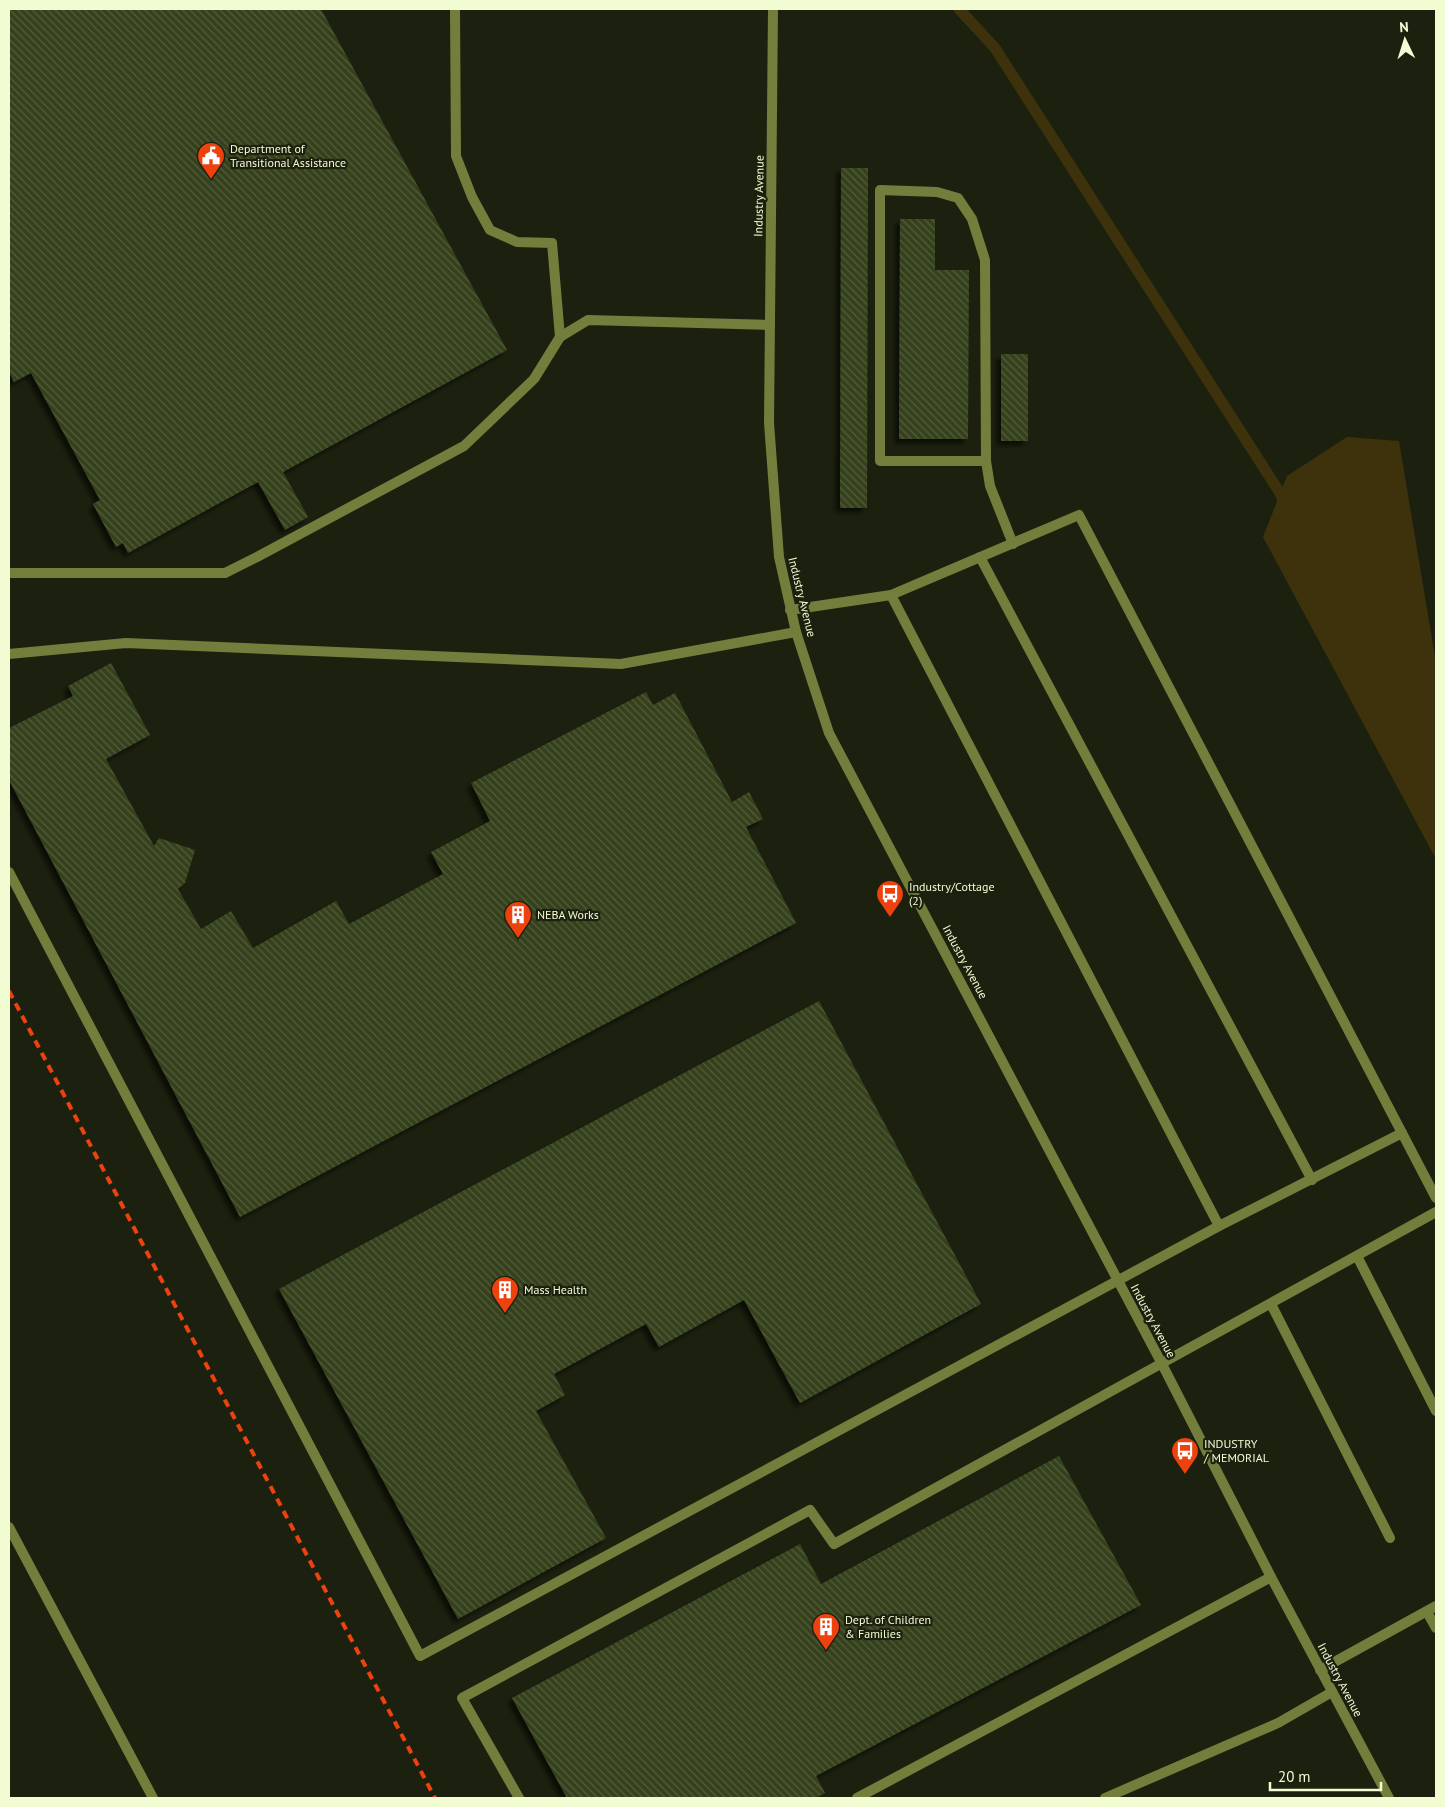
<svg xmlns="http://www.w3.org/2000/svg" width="1445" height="1807" font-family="'PT Sans',sans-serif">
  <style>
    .water { fill: #3d320c }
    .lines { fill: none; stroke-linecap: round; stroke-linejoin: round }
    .stream { stroke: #3d320c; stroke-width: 11 }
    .building { fill: url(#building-back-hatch); filter: url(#shadow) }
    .service { stroke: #737e3d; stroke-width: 10 }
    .tertiary { stroke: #737e3d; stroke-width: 10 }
    .rail { stroke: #ed410e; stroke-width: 4; stroke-dasharray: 8 6; stroke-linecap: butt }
    .labels { text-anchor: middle; stroke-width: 4.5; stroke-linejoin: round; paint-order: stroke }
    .poi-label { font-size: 12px; fill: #f2fcd2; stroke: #1c210f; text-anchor: start }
    .street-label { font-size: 12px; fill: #f2fcd2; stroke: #1c210f }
  </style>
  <defs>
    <pattern id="building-back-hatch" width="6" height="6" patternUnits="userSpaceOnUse" patternTransform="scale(1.25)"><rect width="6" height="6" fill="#35411c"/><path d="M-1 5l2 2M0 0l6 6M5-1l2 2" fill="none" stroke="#535d3c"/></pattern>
    <filter id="shadow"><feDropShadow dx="-4.5" dy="4.5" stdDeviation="2.5" flood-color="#0009"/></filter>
  </defs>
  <rect width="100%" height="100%" fill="#1c210f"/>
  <path class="water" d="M1347 437 1399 441 1436 663V859L1263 537 1287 476Z"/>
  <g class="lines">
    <path class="stream" d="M959 9 995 48 1280 493 1286 506"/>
  </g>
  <g class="building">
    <path d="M9 9H321L507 350 283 472 308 517 285 530 258 482 128 553 123 543 116 547 93 504 100 500 31 373 14 382 9 372Z"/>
    <path d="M841 168H868L867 508H840Z"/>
    <path d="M900 219H935V270H969L968 439H899Z"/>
    <rect x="1001" y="354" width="27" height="87"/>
    <path d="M111 663 150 735 106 759 154 846 159 838 195 850 185 883 178 889 201 929 231 911 253 948 336 901 349 924 443 874 431 852 490 821 471 783 646 692 653 705 675 693 732 802 749 792 763 819 746 827 796 923 240 1217 9 780V728L73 696 68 686Z"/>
    <path d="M819 1001 981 1304 800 1403 744 1300 659 1347 646 1324 554 1374 565 1395 536 1411 606 1538 458 1619 279 1289Z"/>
    <path d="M1059 1456 1141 1605 816 1776 825 1793 816 1798H567L512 1698 800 1544 821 1584Z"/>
  </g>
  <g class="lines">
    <g class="service">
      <path d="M455 9 456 156 472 197 490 230 517 242 552 243 560 337"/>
      <path d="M986 461H880V190L937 192 958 198 972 219 985 260 986 461 990 486 1013 544"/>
      <path d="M980 557 1312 1180"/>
      <path d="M9 573H225L257 557 464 446 534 379 560 337 588 320 770 325"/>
      <path d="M891 595 1219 1226"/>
      <path d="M790 610 891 595 1079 515 1436 1198"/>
      <path d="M9 654 126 643 621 664 796 632"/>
      <path d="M9 872 420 1656 1219 1226 1402 1133"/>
      <path d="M1357 1256 1436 1411"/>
      <path d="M1271 1304 1390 1538"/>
      <path d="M9 1527 153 1798"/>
      <path d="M1427 1612 1436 1628"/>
      <path d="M1320 1670 1436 1606"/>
      <path d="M519 1798 462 1698 810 1510 834 1544 1436 1212"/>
      <path d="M857 1798 1271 1577"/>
      <path d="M1105 1798 1278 1723 1332 1692"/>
    </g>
    <path class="tertiary" d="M773 9 769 423 779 557 796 632 829 733 1162 1364 1271 1577 1389 1798"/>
    <path class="rail" d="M9 991 435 1798"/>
  </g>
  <defs>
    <symbol id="civic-pin" viewBox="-11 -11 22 30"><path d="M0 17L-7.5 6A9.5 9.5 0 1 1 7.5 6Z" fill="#ed410e" stroke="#1c210f"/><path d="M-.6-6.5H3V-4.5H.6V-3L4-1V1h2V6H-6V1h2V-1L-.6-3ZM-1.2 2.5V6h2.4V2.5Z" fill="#fff"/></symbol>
    <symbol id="bus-pin" viewBox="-11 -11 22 30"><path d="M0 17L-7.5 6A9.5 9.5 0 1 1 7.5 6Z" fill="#ed410e" stroke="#1c210f"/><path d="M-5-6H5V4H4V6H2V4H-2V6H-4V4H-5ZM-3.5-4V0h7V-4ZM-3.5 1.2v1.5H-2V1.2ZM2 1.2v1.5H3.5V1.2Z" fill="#fff"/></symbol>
    <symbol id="building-pin" viewBox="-11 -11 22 30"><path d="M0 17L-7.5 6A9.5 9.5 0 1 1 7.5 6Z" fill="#ed410e" stroke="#1c210f"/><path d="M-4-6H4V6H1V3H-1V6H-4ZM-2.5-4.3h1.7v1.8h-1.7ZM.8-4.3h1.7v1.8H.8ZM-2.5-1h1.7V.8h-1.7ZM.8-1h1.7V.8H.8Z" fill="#fff"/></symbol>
  </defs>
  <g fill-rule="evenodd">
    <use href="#civic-pin" x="195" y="140" width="32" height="43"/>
    <use href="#bus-pin" x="874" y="878" width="32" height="43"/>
    <use href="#building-pin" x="502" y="899" width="32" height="43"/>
    <use href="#building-pin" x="489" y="1274" width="32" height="43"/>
    <use href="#bus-pin" x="1169" y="1435" width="32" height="43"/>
    <use href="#building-pin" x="810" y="1611" width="32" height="43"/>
  </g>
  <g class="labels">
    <g class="poi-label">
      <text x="230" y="153">Department of<tspan x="230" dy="14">Transitional Assistance</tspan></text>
      <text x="909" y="891">Industry/Cottage<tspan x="909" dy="14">(2)</tspan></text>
      <text x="537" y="919">NEBA Works</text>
      <text x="524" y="1294">Mass Health</text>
      <text x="1204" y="1448">INDUSTRY<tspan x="1204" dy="14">/ MEMORIAL</tspan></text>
      <text x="845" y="1624">Dept. of Children<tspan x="845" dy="14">&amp; Families</tspan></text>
    </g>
    <g class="street-label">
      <text transform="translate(759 196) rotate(-89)" y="4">Industry Avenue</text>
      <text transform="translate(802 597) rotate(76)" y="4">Industry Avenue</text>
      <text transform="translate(965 962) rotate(62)" y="4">Industry Avenue</text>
      <text transform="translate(1153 1321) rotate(62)" y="4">Industry Avenue</text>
      <text transform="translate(1340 1680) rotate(62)" y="4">Industry Avenue</text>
    </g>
  </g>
  <rect width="1445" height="1807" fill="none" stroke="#f2fcd2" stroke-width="20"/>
  <g transform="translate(1405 40) rotate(356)" stroke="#1c210f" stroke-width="4" paint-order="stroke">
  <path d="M0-4L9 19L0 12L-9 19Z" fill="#f2fcd2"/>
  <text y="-8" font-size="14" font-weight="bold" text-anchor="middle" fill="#f2fcd2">N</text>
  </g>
  <path d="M1270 1782v8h111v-8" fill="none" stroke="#f2fcd2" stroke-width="2.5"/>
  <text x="1278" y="1782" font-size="15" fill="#f2fcd2" stroke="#1c210f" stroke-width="4" paint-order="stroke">20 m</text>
</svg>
